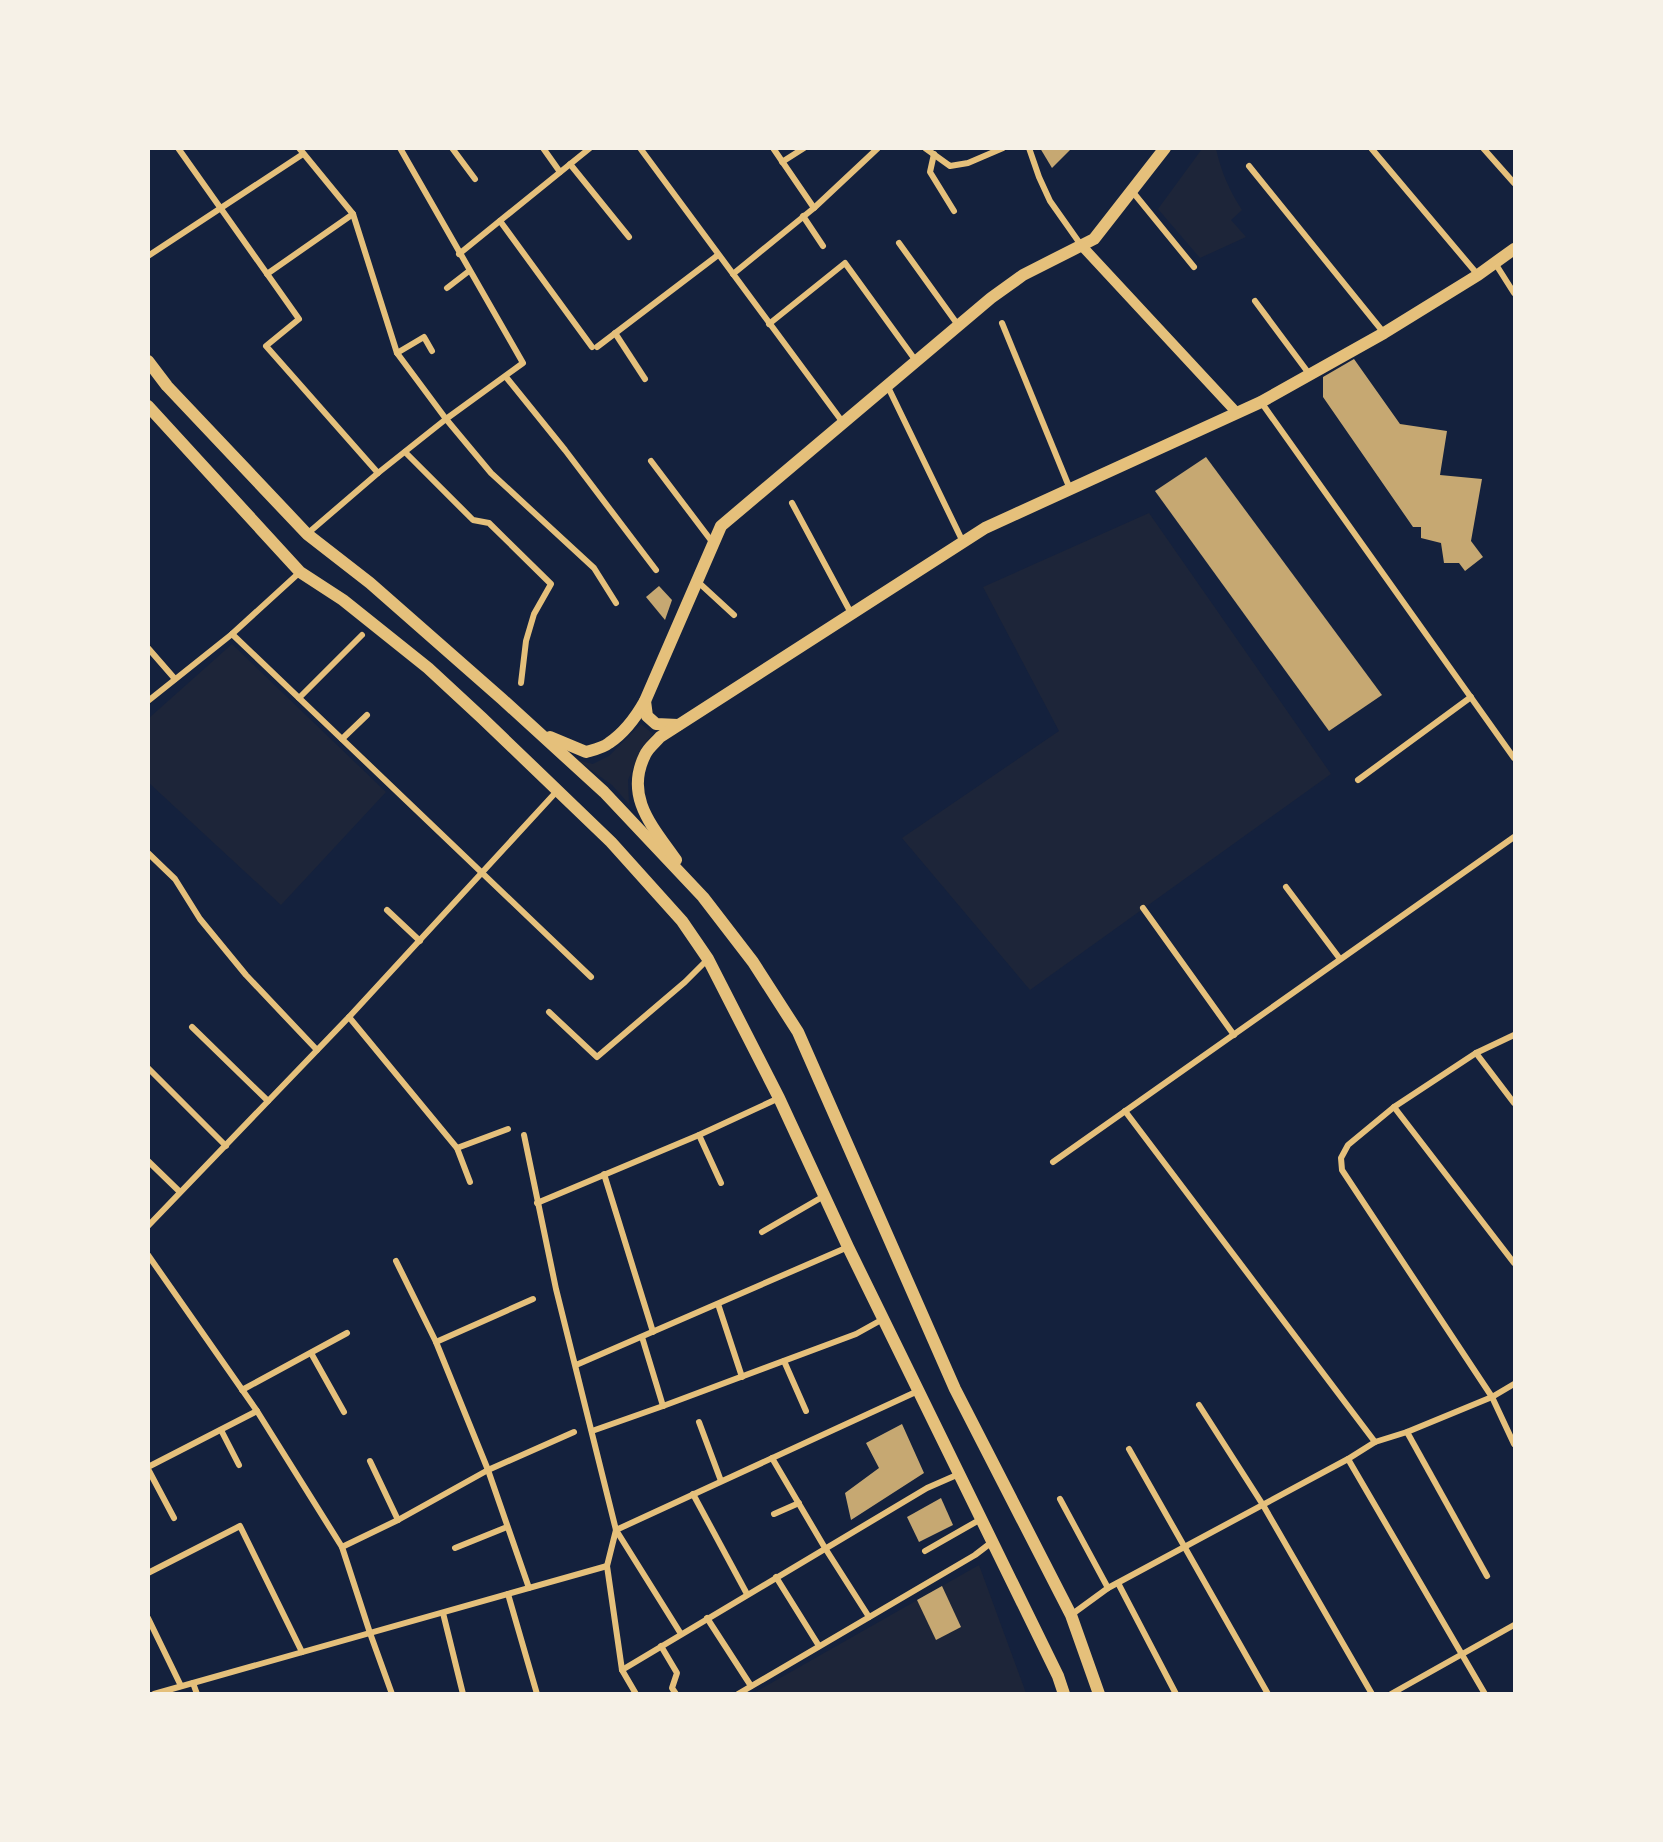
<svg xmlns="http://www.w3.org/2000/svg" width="1663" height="1842" font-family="'Work Sans',sans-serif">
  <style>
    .green { fill: #1d2539 }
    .building { fill: #c6a872 }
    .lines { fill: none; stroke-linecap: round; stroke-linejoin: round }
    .minor { stroke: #e5c07b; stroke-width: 6 }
    .tertiary { stroke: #e5c07b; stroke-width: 10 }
    .secondary { stroke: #e5c07b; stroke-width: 12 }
  </style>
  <rect width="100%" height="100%" fill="#14213d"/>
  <g class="green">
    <path d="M1202 149H1216C1221 171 1229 190 1242 210L1231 220 1246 237 1200 258 1158 209Z"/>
    <path d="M1149 513 1331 774 1030 990 902 838 1059 731 983 587Z"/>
    <path d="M232 644 386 792 281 905 149 783V718Z"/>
    <path d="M641 724 653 734 642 747 628 780 629 804 612 785 577 760 593 764 609 756Z"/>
    <path d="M979 1565 1026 1693 752 1694Z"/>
  </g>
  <g class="building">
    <path d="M1040 148H1072L1052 168Z"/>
    <path d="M1354 359 1400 424 1447 431 1440 475 1482 479 1471 541 1483 557 1465 571 1459 563H1444L1441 543 1421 538V527H1413L1323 397V377Z"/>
    <path d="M1206 457 1382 695 1329 731 1155 491Z"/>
    <path d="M659 586 672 600 665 620 646 597Z"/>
    <path d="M902 1424 924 1473 851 1520 845 1493 879 1468 866 1443Z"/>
    <path d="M941 1498 953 1525 919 1542 907 1517Z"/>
    <path d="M942 1586 961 1627 936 1640 917 1600Z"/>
  </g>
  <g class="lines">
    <g class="minor">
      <path d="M178 148 299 319 266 346 378 473"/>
      <path d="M299 148 353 214 397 353 446 419 491 473 594 568 616 603"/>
      <path d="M452 148 475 179"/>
      <path d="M543 148 560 172"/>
      <path d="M640 148 844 424"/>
      <path d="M773 148 814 208"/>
      <path d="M925 148 950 166 968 163 1003 148"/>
      <path d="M1029 148 1039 177 1050 201 1081 245"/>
      <path d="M1371 148 1478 275"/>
      <path d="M1483 148 1514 183"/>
      <path d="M934 154 930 172 954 211"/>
      <path d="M782 162 804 148"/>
      <path d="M570 164 629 237"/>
      <path d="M1249 166 1384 333"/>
      <path d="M1132 191 1194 267"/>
      <path d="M803 216 823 246"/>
      <path d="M500 221 592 347"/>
      <path d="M899 243 958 325"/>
      <path d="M459 254 590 148"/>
      <path d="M148 256 303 154"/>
      <path d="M1495 263 1514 293"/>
      <path d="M267 274 353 214"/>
      <path d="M733 274 814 208 878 148"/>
      <path d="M447 288 469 271"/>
      <path d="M1255 301 1310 375"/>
      <path d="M1002 323 1070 489"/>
      <path d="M769 324 845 263 916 361"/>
      <path d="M615 333 645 379"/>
      <path d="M597 347 718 255"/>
      <path d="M397 353 424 337 432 351"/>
      <path d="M506 377 565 450 656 570"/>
      <path d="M888 387 963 542"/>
      <path d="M1261 402 1514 758"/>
      <path d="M405 452 473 520 489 523 551 584 534 614 526 641 521 683"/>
      <path d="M651 461 713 543"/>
      <path d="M792 503 851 613"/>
      <path d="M307 534 378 473 446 419 523 363 400 148"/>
      <path d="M697 581 734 615"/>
      <path d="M232 634 591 977"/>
      <path d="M148 648 175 679"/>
      <path d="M299 698 362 635"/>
      <path d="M148 701 232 634 300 572"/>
      <path d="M342 739 367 715"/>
      <path d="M1358 780 1471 697"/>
      <path d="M148 853 175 879 200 919 246 975 317 1050"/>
      <path d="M1286 887 1340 959"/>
      <path d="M1143 908 1234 1035"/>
      <path d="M387 910 420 941"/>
      <path d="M549 1012 597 1057 685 982 708 959"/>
      <path d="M349 1017 457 1148 470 1182"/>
      <path d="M192 1027 268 1101"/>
      <path d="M1514 1035 1476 1053 1394 1107 1348 1145 1341 1158 1342 1170 1492 1397 1514 1444"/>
      <path d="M1476 1053 1514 1103"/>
      <path d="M148 1068 226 1146"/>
      <path d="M1394 1107 1514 1263"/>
      <path d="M1125 1111 1375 1442"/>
      <path d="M524 1135 556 1289 616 1530 607 1566 622 1670 636 1694"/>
      <path d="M699 1135 721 1183"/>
      <path d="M457 1148 508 1129"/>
      <path d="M148 1161 180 1192"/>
      <path d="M1053 1162 1514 837"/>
      <path d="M604 1174 653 1332"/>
      <path d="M537 1203 699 1135 779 1098"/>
      <path d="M148 1226 349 1017 557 791"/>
      <path d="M762 1232 824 1196"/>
      <path d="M148 1255 257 1411 342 1547 370 1633 392 1694"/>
      <path d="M396 1261 436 1342 488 1470 529 1588"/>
      <path d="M718 1304 742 1377"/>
      <path d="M642 1337 663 1406"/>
      <path d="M436 1342 533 1299"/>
      <path d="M311 1353 344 1412"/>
      <path d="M784 1361 806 1411"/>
      <path d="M576 1365 848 1247"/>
      <path d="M242 1390 347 1333"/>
      <path d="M1199 1405 1263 1505 1372 1694"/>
      <path d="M699 1422 721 1481"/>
      <path d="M221 1430 239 1465"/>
      <path d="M592 1431 663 1406 856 1334 883 1319"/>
      <path d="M1407 1432 1487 1576"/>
      <path d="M1129 1449 1268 1694"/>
      <path d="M772 1458 825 1548 869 1617"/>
      <path d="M1348 1459 1485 1694"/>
      <path d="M370 1461 398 1520"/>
      <path d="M148 1467 257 1411"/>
      <path d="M148 1469 174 1518"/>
      <path d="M693 1494 747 1594"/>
      <path d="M1060 1499 1108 1588"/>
      <path d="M774 1514 799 1503"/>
      <path d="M342 1547 398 1520 488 1470 574 1432"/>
      <path d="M455 1548 507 1527"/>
      <path d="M925 1551 981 1519"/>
      <path d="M148 1573 240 1526 302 1652"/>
      <path d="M776 1577 819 1646"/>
      <path d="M1118 1583 1176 1694"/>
      <path d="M508 1594 537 1694"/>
      <path d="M443 1613 463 1694"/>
      <path d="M1071 1615 1108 1588 1348 1459 1375 1442 1407 1432 1492 1397 1514 1384"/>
      <path d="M148 1618 181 1686"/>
      <path d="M707 1618 751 1686"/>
      <path d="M681 1634 616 1530 918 1391"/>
      <path d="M661 1646 677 1673 672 1688 676 1694"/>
      <path d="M622 1670 927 1488 959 1474"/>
      <path d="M193 1683 197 1694"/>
      <path d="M154 1694 607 1566"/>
      <path d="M738 1694 975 1555 992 1542"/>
      <path d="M1391 1694 1514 1625"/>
    </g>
    <path class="tertiary" d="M1081 245 1237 413"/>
    <g class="secondary">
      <path d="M148 361 167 386 307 534 370 583 502 699 604 792 703 897 753 962 798 1032 955 1389 1071 1615 1099 1694"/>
      <path d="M148 406 300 572 343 600 428 668 482 718 611 842 682 921 708 959 779 1098 848 1247 1058 1676 1064 1694"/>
      <path d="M645 701 647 716 656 724 678 725"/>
      <path d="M550 737 586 752C593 750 603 748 609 743 624 733 636 717 645 701L721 526 991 298 1023 275 1094 239 1165 148"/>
      <path d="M676 860C653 827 624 797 645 755 648 748 655 743 660 737L985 528 1261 402 1384 333 1478 275 1514 249"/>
    </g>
  </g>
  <rect width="1663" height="1842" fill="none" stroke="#f6f1e7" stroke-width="300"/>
</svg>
